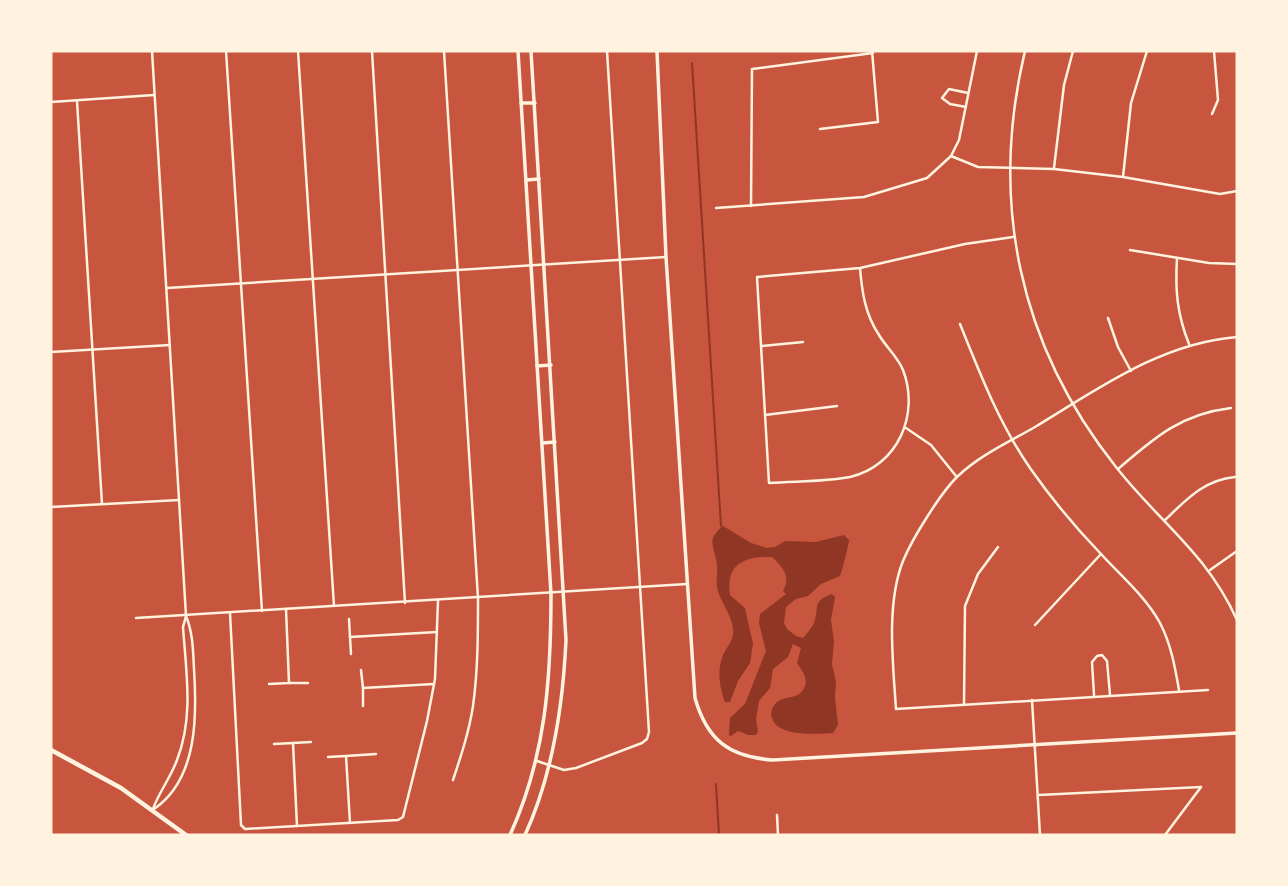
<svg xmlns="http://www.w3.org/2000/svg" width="1288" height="886" font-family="'Nunito Sans',sans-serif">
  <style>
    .water { fill: #8f3625 }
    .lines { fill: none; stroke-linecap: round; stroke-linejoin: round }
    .stream { stroke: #8f3625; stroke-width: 2 }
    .minor { stroke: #fff3e0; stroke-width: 2.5 }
    .tertiary { stroke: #fff3e0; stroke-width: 3.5 }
    .secondary { stroke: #fff3e0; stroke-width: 3.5 }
    .primary { stroke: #fff3e0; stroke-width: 4.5 }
  </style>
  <rect width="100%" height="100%" fill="#c8553d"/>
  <path class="water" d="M723 526 751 543 767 548 775 547 785 541 816 542 844 535 849 540C849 544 842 571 840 576L821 584 808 596 796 599 786 607 784 623 787 629 796 636 803 638C807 633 811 629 814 623 820 608 811 601 832 594L835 597 831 620 834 642 832 664 836 682 835 697 838 725 833 733C817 734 777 737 772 718 770 713 772 707 776 703 784 695 799 700 804 688 809 679 802 670 797 663L801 648 793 644 788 657 773 669 770 688 759 701 756 719 758 732 756 735H748L738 731 731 736 729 735 730 718 745 704 766 651 759 623 760 614 786 594 783 591C792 575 781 566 772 557 746 556 725 563 730 595L745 608 753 644 750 663 738 681 730 702H725C720 689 717 672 722 658 725 647 735 642 733 628 731 613 720 602 717 587 716 580 718 572 717 565 715 547 705 540 723 526Z"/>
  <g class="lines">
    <g class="stream">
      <path d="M692 63 721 526"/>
      <path d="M716 784 719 835"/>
    </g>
    <g class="minor">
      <path d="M152 51 186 616 183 627C186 671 194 717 177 760 171 777 159 792 153 809"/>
      <path d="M226 51 262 611"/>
      <path d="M298 51 334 606"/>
      <path d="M372 51 405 603"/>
      <path d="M444 51 478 598C478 634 478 670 473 706 469 732 461 756 453 780"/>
      <path d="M1025 51C989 202 1019 345 1116 467 1160 523 1206 552 1237 620"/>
      <path d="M77 101 102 504"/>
      <path d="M51 102 154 95"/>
      <path d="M966 107 950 104 942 98 949 89 968 93"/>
      <path d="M1212 114 1218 100 1214 51"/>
      <path d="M820 129 878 122 872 51"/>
      <path d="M951 156 978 167 1054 169 1123 177 1220 194 1237 191"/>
      <path d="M1054 168 1064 85 1073 51"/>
      <path d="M1123 177 1131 103 1147 51"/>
      <path d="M751 206 752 69 873 53"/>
      <path d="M716 208 864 197 927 178 951 156 959 140 977 51"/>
      <path d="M1130 250 1209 263 1237 264"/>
      <path d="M1177 258C1175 290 1177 314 1189 344"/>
      <path d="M860 268C862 292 865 314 879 335 886 347 898 357 903 370 920 414 898 466 850 477 824 482 796 481 769 483L757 277 860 268 965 244 1013 237"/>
      <path d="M167 288 666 257"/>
      <path d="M1108 318 1118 347 1131 371"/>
      <path d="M960 324C980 374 999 423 1030 468 1051 498 1075 527 1101 554 1121 576 1146 597 1160 623 1171 644 1175 667 1179 690"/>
      <path d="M762 346 803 342"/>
      <path d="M51 352 170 345"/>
      <path d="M765 415 837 406"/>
      <path d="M906 428 931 445 956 476"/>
      <path d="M1118 469C1155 437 1181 414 1231 408"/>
      <path d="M51 507 179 500"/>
      <path d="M1165 520C1187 499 1204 480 1235 477"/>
      <path d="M1210 570 1237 551"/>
      <path d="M230 613 241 825 245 829 398 820 403 817 427 721 435 679 438 601"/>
      <path d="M136 618 687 584"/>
      <path d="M349 619 350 637 437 632"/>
      <path d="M1035 625 1101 554"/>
      <path d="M350 637 351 654"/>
      <path d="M361 670 363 688 434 684"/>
      <path d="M289 683H308"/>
      <path d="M269 684 289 683 286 609"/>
      <path d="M363 688V706"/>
      <path d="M1208 690 896 709C893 663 886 604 903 561 912 539 941 492 958 476 980 455 1009 442 1035 427 1098 389 1161 343 1237 337"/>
      <path d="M1094 695 1092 662 1097 656 1102 655 1107 661 1110 695"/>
      <path d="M1032 700 1040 835"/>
      <path d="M964 705 965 606 978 574 998 547"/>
      <path d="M274 744 293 743"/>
      <path d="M328 757 346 756"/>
      <path d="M537 761 564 770 576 768 642 743 647 739 649 732 607 51"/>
      <path d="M1039 795 1201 787"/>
      <path d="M154 809C198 779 197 715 194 669 193 650 193 633 186 616"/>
      <path d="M777 815 778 835"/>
      <path d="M350 823 346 756 376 754"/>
      <path d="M297 826 293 743 311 742"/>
      <path d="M1165 835 1201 787"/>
    </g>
    <path class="tertiary" d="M657 51 666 257 695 698C707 740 729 757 773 760L1237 733"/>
    <g class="secondary">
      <path d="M521 103H535"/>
      <path d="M526 180 539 179"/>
      <path d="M537 366 551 365"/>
      <path d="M542 443 555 442"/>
      <path d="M510 835C546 756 551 679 551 594L518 51"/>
      <path d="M525 835C553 774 563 706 566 640L531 51"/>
    </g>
    <path class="primary" d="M51 750 121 788 186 835"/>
  </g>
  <rect width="1288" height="886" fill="none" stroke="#fff3e0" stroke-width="105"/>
</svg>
